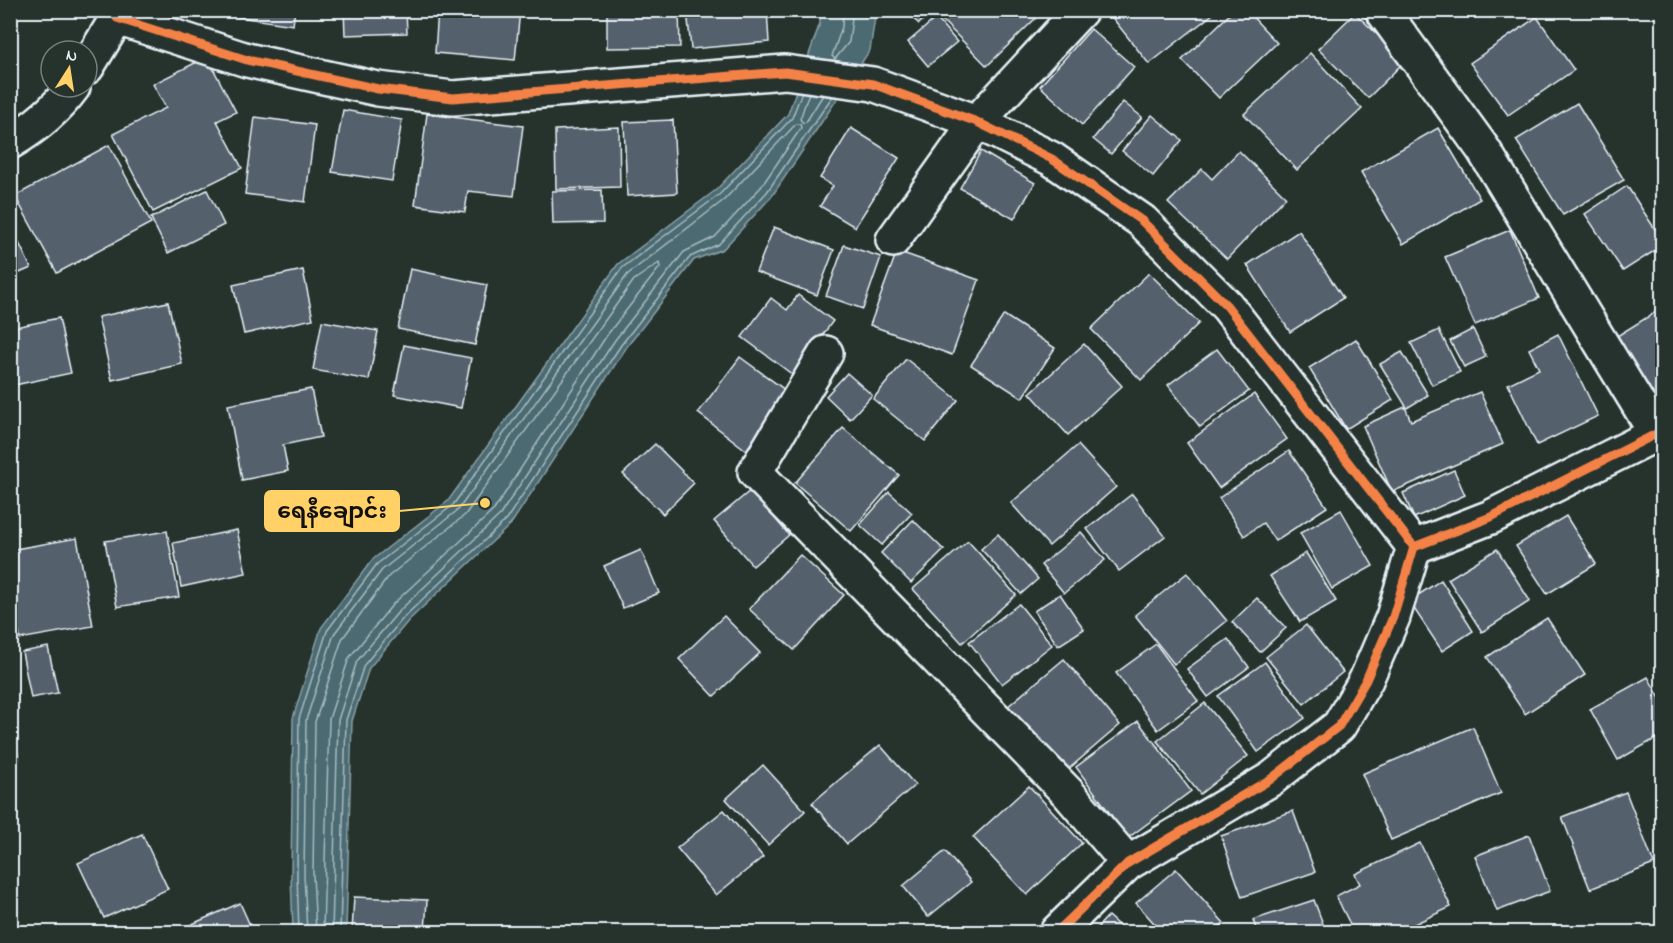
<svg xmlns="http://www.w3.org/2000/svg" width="1673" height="943" font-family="'Indie Flower','Noto Sans Myanmar',sans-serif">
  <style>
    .water { fill: #4b6a71; stroke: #8aa0a7; stroke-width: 1.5 }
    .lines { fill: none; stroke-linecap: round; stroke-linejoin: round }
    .shore { stroke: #a9bbc2; stroke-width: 1.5 }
    .building { fill: #55606d; stroke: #e8f1f8; stroke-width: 1.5 }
    .minor-casing { stroke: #e8f1f8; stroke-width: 38 }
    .major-casing { stroke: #e8f1f8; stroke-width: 38 }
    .minor { stroke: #26332d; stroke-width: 33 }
    .major { stroke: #26332d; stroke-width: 33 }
    .cycleway-casing { stroke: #26332d; stroke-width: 13 }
    .cycleway { stroke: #f48246; stroke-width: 9 }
    .leader { fill: none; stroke: #ffd166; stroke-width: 2 }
    .callout-dot { fill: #ffd166; stroke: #26332d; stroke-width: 2 }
    .callout { fill: #ffd166; stroke: #ffd166; stroke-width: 2 }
    .callout-label { font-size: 22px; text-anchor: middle; font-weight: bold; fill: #111 }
  </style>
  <rect width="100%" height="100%" fill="#26332d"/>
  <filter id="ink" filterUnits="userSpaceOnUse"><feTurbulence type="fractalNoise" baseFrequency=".0167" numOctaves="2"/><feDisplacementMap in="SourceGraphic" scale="12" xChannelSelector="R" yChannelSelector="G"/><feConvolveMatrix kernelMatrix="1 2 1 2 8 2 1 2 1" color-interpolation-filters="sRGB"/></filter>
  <g filter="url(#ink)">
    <path class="water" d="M820 11H876L870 50 772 196 723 249 694 260 626 348 511 524 409 620 369 668 352 721 346 932H293L291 875 293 718 321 628 372 560 448 501 618 264 716 190 788 114 820 23Z"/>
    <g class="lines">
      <g class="shore">
        <path d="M843 10 842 27 832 56 835 59 849 42 853 10"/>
        <path d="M809 93 800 119 803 123 806 122 823 95"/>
        <path d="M299 932 297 875 299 719 327 631 377 564 453 505 622 268 720 194 792 118 802 92"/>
        <path d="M307 932 304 875 306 720 334 634 382 570 458 510 628 274 724 200 796 124H800L801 128 761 187 715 237 684 252 615 340 500 515 399 611 357 661 338 720 332 932"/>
        <path d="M316 932 313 875 315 722 342 639 389 576 465 515 634 280 659 263 660 267 607 335 494 510 393 604 349 658 329 719 323 932"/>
        <path d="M340 932 346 720 364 665 405 616 506 520 621 345 690 257 719 244 767 192 832 97"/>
      </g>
    </g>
    <g class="building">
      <path d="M233 10H295L293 25 232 16Z"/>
      <path d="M344 10H406L407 33 345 35Z"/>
      <path d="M438 10H520L515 60 435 53Z"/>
      <path d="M607 10H679L680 47 607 48Z"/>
      <path d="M687 10H767L769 42 691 49Z"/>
      <path d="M904 10H932L919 24Z"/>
      <path d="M948 10H1033L1038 16 987 66 940 18Z"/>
      <path d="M1117 10H1218L1149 64 1111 16Z"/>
      <path d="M1234 10H1246L1277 43 1219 98 1182 60Z"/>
      <path d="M1355 13 1405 61 1368 98 1318 49Z"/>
      <path d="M1537 17 1574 70 1508 115 1470 63Z"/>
      <path d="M936 18 957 42 928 66 908 42Z"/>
      <path d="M1091 29 1134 67 1082 125 1040 86Z"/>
      <path d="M1310 53 1362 109 1297 170 1244 114Z"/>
      <path d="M207 57 236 112 217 121 242 168 153 212 113 134 166 108 153 84Z"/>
      <path d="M1123 102 1142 117 1111 154 1093 139Z"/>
      <path d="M1577 103 1624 180 1563 215 1516 140Z"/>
      <path d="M343 110 402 120 392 181 332 172Z"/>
      <path d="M427 114 523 126 514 196 468 191 465 212 415 205Z"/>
      <path d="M1152 115 1182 140 1153 176 1122 151Z"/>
      <path d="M255 117 315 125 305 202 245 194Z"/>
      <path d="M673 120 677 193 627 196 624 122Z"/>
      <path d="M619 127 620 187 556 189 555 130Z"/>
      <path d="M851 128 899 158 855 227 820 206 833 186 820 178Z"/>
      <path d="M1438 128 1480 199 1403 244 1361 172Z"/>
      <path d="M109 145 151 223 57 273 15 196Z"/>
      <path d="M981 151 1035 183 1014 219 960 188Z"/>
      <path d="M1239 151 1286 197 1227 259 1168 203 1202 169 1212 179Z"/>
      <path d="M1627 186 1662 240V246L1623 271 1585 214Z"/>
      <path d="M207 190 224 225 168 253 151 218Z"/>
      <path d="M602 190 603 223 553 224 552 191Z"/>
      <path d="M10 224 31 268 10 277Z"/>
      <path d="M774 227 834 250 817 295 756 272Z"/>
      <path d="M1510 230 1539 298 1475 325 1445 257Z"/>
      <path d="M1299 231 1343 298 1290 332 1247 265Z"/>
      <path d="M844 245 881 257 863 309 826 296Z"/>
      <path d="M897 251 979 280 952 355 870 325Z"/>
      <path d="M410 269 487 285 475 345 398 329Z"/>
      <path d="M303 270 313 319 244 334 233 285Z"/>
      <path d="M1149 273 1199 323 1141 380 1091 329Z"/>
      <path d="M798 295 833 321 793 375 742 337 771 298 787 310Z"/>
      <path d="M168 302 182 364 112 380 98 317Z"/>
      <path d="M1662 308V406L1660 408 1617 336Z"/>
      <path d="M1004 315 1055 348 1022 398 971 365Z"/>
      <path d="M59 318 71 373 10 386V328Z"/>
      <path d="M322 321 378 331 369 380 313 370Z"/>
      <path d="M1473 329 1486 357 1464 367 1450 341Z"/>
      <path d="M1439 330 1460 372 1432 385 1411 343Z"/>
      <path d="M1558 334 1598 416 1537 445 1508 384 1539 369 1529 349Z"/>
      <path d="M1356 339 1393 400 1346 429 1309 368Z"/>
      <path d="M1084 344 1122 386 1068 435 1030 393Z"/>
      <path d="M404 345 471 358 461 408 394 395Z"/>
      <path d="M1217 349 1249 391 1200 427 1168 385Z"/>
      <path d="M1402 352 1428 395 1407 408 1380 364Z"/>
      <path d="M740 357 789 393 746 450 698 413Z"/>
      <path d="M906 359 958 400 925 441 873 399Z"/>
      <path d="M847 373 872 395 850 419 826 396Z"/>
      <path d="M311 389 321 437 283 445 288 471 242 480 228 405Z"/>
      <path d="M1480 392 1503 444 1392 492 1363 426 1405 407 1411 421Z"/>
      <path d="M1254 394 1287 439 1219 488 1187 443Z"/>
      <path d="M843 428 899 475 851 531 795 483Z"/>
      <path d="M655 444 694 483 663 514 623 474Z"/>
      <path d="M1078 445 1116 487 1049 546 1011 503Z"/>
      <path d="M1289 451 1327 507 1275 541 1263 523 1244 536 1219 498Z"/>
      <path d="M1454 470 1465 495 1414 518 1403 493Z"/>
      <path d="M751 490 789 535 753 566 714 521Z"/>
      <path d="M889 492 912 513 882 545 860 525Z"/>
      <path d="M1132 494 1165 536 1119 571 1087 529Z"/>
      <path d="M1341 510 1373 566 1332 589 1300 533Z"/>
      <path d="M1566 516 1596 564 1547 594 1516 546Z"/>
      <path d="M913 520 944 550 911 583 881 553Z"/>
      <path d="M237 530 246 573 181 587 173 543Z"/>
      <path d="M167 531 179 597 117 607 105 541Z"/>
      <path d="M1081 532 1105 560 1064 593 1041 565Z"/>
      <path d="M998 534 1038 579 1021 594 981 549Z"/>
      <path d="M77 538 93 626 20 639 10 586V550Z"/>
      <path d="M968 541 1016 595 962 643 913 589Z"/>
      <path d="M1497 549 1530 601 1482 632 1448 579Z"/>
      <path d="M641 550 659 593 623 608 604 566Z"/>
      <path d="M1306 553 1336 601 1300 622 1270 576Z"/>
      <path d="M800 555 844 595 794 650 749 609Z"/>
      <path d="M1187 573 1227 621 1174 664 1135 615Z"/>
      <path d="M1441 580 1473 631 1442 651 1409 601Z"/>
      <path d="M1060 594 1084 629 1058 646 1034 611Z"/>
      <path d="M1257 598 1286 628 1260 652 1232 622Z"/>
      <path d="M1019 604 1052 645 1002 684 969 642Z"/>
      <path d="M724 616 760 653 714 696 679 659Z"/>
      <path d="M1547 618 1585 675 1525 714 1487 657Z"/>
      <path d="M1306 625 1343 672 1304 704 1266 657Z"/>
      <path d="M1228 639 1249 667 1208 697 1187 669Z"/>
      <path d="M1156 644 1198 701 1158 730 1116 673Z"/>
      <path d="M48 647 58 693 31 698 22 652Z"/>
      <path d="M1064 659 1120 725 1064 773 1007 707Z"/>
      <path d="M1265 662 1305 718 1258 752 1218 696Z"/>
      <path d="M1648 677 1662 702V735L1618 760 1590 709Z"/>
      <path d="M1205 703 1248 756 1200 794 1157 741Z"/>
      <path d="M10 712 19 759 10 760Z"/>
      <path d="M1138 721 1191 791 1128 838 1076 767Z"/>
      <path d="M1473 727 1501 793 1391 840 1362 774Z"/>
      <path d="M880 745 915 785 847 844 812 803Z"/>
      <path d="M763 765 805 811 768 845 726 799Z"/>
      <path d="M1029 786 1082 843 1027 895 973 837Z"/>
      <path d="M1626 792 1654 864 1590 889 1562 817Z"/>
      <path d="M724 810 763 857 716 895 677 848Z"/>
      <path d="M1293 811 1315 872 1242 897 1221 836Z"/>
      <path d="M142 834 168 889 104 918 78 863Z"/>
      <path d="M1529 835 1550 891 1497 911 1475 856Z"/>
      <path d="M1420 843 1451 907 1397 932H1354L1336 896 1360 884 1355 874Z"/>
      <path d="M945 851 971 882 928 917 903 886Z"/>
      <path d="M1176 869 1224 923 1213 932H1162L1136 903Z"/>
      <path d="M354 897 427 900 425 932H352Z"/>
      <path d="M1314 900 1326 932H1257L1253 920Z"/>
      <path d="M240 903 253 932H174Z"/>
      <path d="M1108 916 1126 932H1093Z"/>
    </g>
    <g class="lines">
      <defs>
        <g id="minor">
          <path d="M1382 10 1483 149 1657 435"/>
          <path d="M117 18 247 60 378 89 453 98 785 72 873 84 977 122 1052 159 1142 221 1227 306 1414 547 1491 517 1662 431"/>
          <path d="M893 240 977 122 1081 10"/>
          <path d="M826 353 755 472 1068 793 1128 863"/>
          <path d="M1057 932 1128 863 1271 779 1339 726 1366 680 1393 617 1414 547"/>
        </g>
        <g id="major">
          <path d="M87 67 117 18 119 10"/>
          <path d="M10 142C34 128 57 109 73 87"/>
        </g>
      </defs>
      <use href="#minor" class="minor-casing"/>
      <use href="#major" class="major-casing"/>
      <use href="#minor" class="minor"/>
      <use href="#major" class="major"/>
      <defs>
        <g id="cycleway">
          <path d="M117 18 247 60 378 89 453 98 785 72 873 84 977 122 1052 159 1142 221 1227 306 1414 547 1491 517 1662 431"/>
          <path d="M1057 932 1128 863 1271 779 1339 726 1366 680 1393 617 1414 547"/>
        </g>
      </defs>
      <use href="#cycleway" class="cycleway-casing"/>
      <use href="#cycleway" class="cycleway"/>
    </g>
  </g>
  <path class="leader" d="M485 503L399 511"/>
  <circle class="callout-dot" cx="485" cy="503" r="6"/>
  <rect class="callout" x="265" y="491" width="134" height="40" rx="6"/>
  <g class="callout-label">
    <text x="332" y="518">ရေနီချောင်း</text>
  </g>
  <rect width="1673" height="943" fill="none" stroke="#26332d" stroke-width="36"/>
  <rect x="18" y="18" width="1637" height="907" fill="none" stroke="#e8f1f8" stroke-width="2" filter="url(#ink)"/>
  <g transform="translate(69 69) rotate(12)"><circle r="28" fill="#26332d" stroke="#747f7e" stroke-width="1.5"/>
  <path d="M0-4.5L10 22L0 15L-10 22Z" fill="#ffd166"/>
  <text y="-9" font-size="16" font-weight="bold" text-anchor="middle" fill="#e8f1f8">N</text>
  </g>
</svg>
